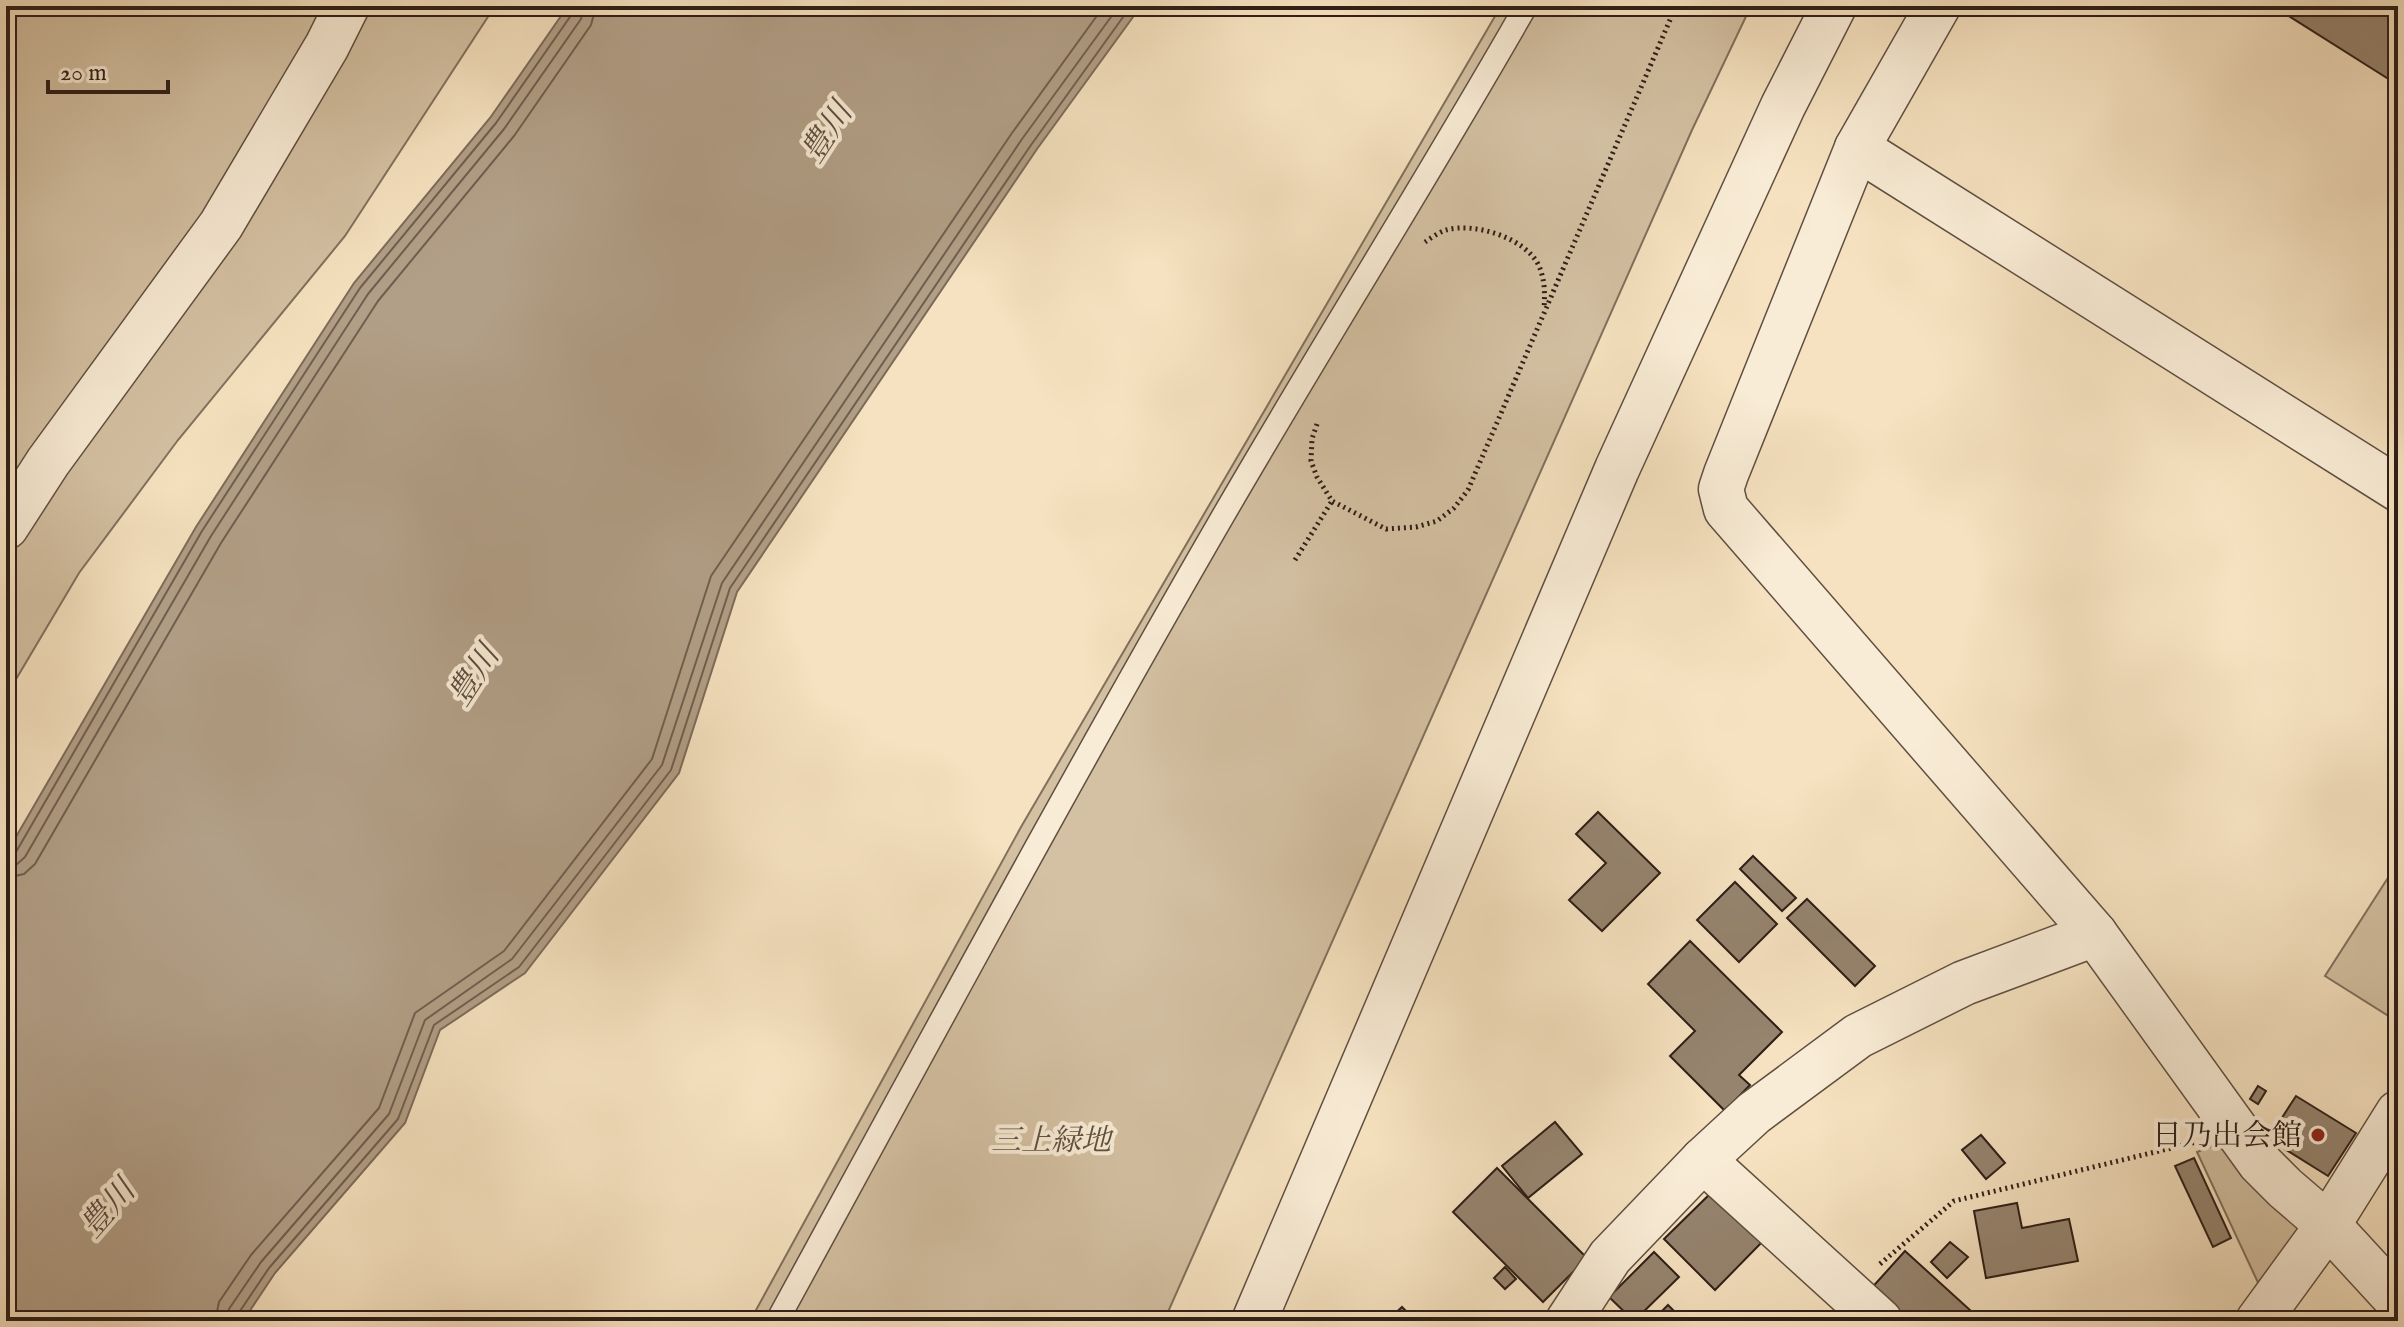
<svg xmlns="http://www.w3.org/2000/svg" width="2404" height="1327" font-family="'IM FELL English','Noto Serif JP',serif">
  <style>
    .green { fill: #d4c1a3; stroke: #81705d; stroke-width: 2 }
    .water { fill: #b29f87; stroke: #7d6b5a; stroke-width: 2 }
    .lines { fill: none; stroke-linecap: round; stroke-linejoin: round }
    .shore { stroke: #705e4f; stroke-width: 2 }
    .building { fill: #96846f; stroke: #2e1e17; stroke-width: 2 }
    .service-casing { stroke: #604f41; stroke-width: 25 }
    .minor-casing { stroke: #604f41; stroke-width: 47 }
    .path { stroke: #2e1e17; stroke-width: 5; stroke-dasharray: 2 4; stroke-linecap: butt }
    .service { stroke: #f9ecd6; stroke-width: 22 }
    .minor { stroke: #f9ecd6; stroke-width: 44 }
    .poi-dot { fill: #8f2418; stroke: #f9ecd6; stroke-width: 3 }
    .labels { text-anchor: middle; stroke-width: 8; stroke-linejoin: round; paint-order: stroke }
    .poi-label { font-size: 30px; fill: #2e1e17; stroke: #f9ecd6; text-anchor: end }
    .park-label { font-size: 30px; font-style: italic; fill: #604f41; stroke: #f9ecd6 }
    .water-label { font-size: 32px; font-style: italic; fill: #5c4b3e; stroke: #f9ecd6 }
  </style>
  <rect width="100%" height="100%" fill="#f6e2c0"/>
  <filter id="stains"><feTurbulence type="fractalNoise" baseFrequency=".0025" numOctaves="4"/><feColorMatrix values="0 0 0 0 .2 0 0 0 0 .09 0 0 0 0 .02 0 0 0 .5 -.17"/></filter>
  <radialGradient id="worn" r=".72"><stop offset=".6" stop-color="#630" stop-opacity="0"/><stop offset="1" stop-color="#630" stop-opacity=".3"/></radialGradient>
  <g class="green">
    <path d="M6 6H495L345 236 178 440 79 573 6 696Z"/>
    <path d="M1501 6H1751L1692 130 1164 1321H750L1021 827Z"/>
    <path d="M2393 870 2398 874V1022L2325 976Z"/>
    <path d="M2227 1134 2309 1224 2261 1289 2197 1152 2210 1147Z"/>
  </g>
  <path class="water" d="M568 6H1141L1037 149 737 592 679 773 525 973 440 1030 405 1123 275 1273 243 1321H6V854L196 527 354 283 490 118Z"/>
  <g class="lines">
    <g class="shore">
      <path d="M6 856 16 852 202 531 360 288 496 123 572 14 574 6"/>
      <path d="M6 866 16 865 25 857 211 536 368 294 504 129 581 19 584 6"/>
      <path d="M6 878 24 874 35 864 221 543 378 301 514 136 591 25 596 6"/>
      <path d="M215 1321 219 1302 251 1255 379 1108 415 1013 504 951 652 759 711 576 1012 133 1104 6"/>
      <path d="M227 1321 229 1309 261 1262 389 1114 425 1020 512 959 662 765 722 583 1022 139 1119 6"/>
      <path d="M237 1321 238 1314 269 1268 398 1119 434 1025 519 967 671 770 730 588 1031 145 1131 6"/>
    </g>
  </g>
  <g class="building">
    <path d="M2273 6H2398V85Z"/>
    <path d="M1598 812 1660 873 1602 931 1569 900 1606 863 1576 834Z"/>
    <path d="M1753 856 1796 898 1782 911 1740 869Z"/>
    <path d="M1735 882 1777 924 1739 962 1697 920Z"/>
    <path d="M1807 899 1875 966 1855 986 1787 918Z"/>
    <path d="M1690 941 1782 1032 1739 1075 1750 1085 1725 1111 1670 1056 1695 1031 1648 984Z"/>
    <path d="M2258 1086 2266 1091 2258 1104 2250 1099Z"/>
    <path d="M2296 1096 2356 1133 2328 1176 2280 1146 2285 1138 2274 1130Z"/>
    <path d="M1555 1122 1582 1154 1528 1198 1502 1166Z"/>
    <path d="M1981 1135 2005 1163 1986 1179 1962 1150Z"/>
    <path d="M2194 1158 2231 1238 2213 1247 2175 1166Z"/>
    <path d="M1497 1168 1587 1258 1543 1302 1453 1212Z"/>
    <path d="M1716 1188 1766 1238 1715 1290 1664 1239Z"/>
    <path d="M2017 1203 2022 1228 2069 1219 2078 1261 1986 1278 1974 1211Z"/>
    <path d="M1950 1242 1968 1257 1947 1278 1931 1262Z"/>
    <path d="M1905 1251 1982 1321H1900L1868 1292Z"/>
    <path d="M1654 1252 1679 1277 1634 1321 1609 1297Z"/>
    <path d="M1505 1267 1516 1279 1505 1289 1494 1278Z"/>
    <path d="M1668 1305 1684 1321H1652Z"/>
    <path d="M1402 1307 1416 1321H1387Z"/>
    <path d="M1605 1311 1615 1321H1595Z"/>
  </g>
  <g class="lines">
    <defs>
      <path id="service" d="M777 1321C924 1052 1069 782 1223 516 1322 345 1428 178 1526 6"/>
      <g id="minor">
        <path d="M1938 6 1857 148 1726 474 1721 489 1726 509 2095 934 2260 1163 2285 1188 2328 1225 2398 1301"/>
        <path d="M1857 148 2398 489"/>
        <path d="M6 527 48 462 221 225 327 46 347 6"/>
        <path d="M1703 1160 1880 1321"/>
        <path d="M1254 1321 1617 469 1783 106 1834 6"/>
        <path d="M1568 1321 1610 1257 1703 1160 1754 1113 1858 1036 1964 983 2095 934"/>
        <path d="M2258 1321 2328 1225 2398 1113"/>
      </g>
    </defs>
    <use href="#service" class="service-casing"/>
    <use href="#minor" class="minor-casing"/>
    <g class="path">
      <path d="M1425 242C1431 238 1439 232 1446 230 1475 222 1526 238 1539 266 1545 280 1545 294 1544 309"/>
      <path d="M1317 424 1312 439 1311 461 1317 477 1332 501 1386 529 1416 527 1437 521 1454 508 1468 490 1676 6"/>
      <path d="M1295 560 1332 501"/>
      <path d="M1880 1264 1954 1201 2196 1142"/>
    </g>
    <use href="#service" class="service"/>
    <use href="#minor" class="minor"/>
  </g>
  <circle class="poi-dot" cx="2318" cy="1135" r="8"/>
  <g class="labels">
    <g class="poi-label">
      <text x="2302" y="1145">日乃出会館</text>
    </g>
    <g class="park-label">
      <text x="1051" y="1150">三上緑地</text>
    </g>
    <g class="water-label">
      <text transform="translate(826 132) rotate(-57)" y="11">豊川</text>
      <text transform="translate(473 675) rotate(-57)" y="11">豊川</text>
      <text transform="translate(107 1208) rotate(-49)" y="11">豊川</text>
    </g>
  </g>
  <rect width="2404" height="1327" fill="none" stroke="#f6e2c0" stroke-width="32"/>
  <rect x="8" y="8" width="2388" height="1311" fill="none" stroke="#2e1e17" stroke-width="4"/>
  <rect x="16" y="16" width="2372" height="1295" fill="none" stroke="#2e1e17" stroke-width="2"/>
  <path d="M48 80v12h120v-12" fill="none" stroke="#2e1e17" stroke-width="4"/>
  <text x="60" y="80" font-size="24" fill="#2e1e17" stroke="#f9ecd6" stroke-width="6" paint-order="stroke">20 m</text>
  <rect width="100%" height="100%" filter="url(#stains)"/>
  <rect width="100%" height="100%" fill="url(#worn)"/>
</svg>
